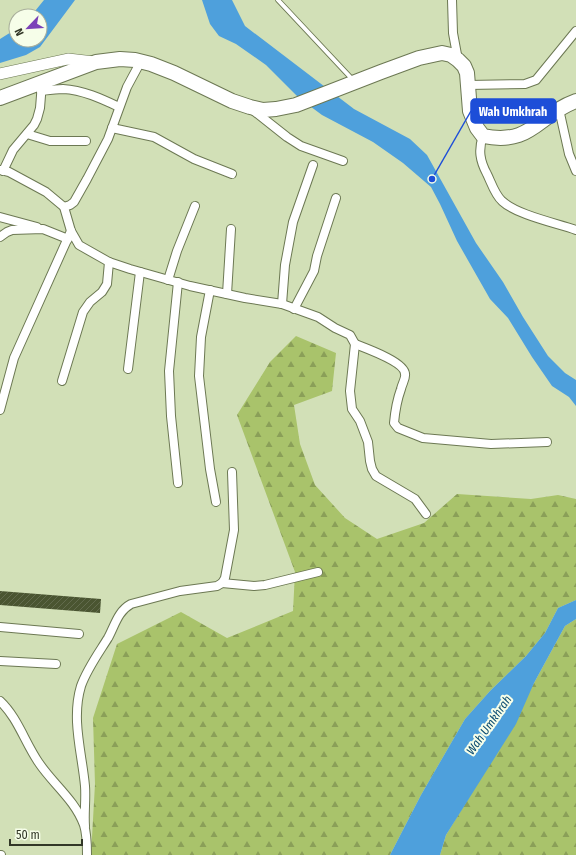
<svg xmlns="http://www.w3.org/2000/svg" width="576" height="855" font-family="'Fira Sans Condensed',sans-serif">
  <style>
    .forest { fill: url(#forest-firs) }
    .water { fill: #4ea0dc }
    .building { fill: url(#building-hatch) }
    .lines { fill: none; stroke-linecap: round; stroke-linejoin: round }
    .service-casing { stroke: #6c7853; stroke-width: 5.5 }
    .minor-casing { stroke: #6c7853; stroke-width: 10 }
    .tertiary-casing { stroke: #6c7853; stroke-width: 12 }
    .trunk-casing { stroke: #6c7853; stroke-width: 16 }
    .service { stroke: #fff; stroke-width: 4 }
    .minor { stroke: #fff; stroke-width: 8 }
    .tertiary { stroke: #fff; stroke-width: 11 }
    .trunk { stroke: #fff; stroke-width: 14 }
    .labels { text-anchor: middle; stroke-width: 4; stroke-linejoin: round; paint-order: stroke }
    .water-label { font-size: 12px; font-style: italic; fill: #074970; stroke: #f6fee9 }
    .leader { fill: none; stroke: #1d4ed8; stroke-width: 1.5 }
    .callout-dot { fill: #1d4ed8; stroke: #f6fee9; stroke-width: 1.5 }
    .callout { fill: #1d4ed8; stroke: #1d4ed8; stroke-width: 1.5 }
    .callout-label { font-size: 12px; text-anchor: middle; font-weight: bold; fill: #fff }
  </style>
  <defs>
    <pattern id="forest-firs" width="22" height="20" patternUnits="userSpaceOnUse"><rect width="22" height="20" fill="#a9c36b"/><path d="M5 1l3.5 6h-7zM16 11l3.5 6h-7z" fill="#8a9f58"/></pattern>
    <pattern id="building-hatch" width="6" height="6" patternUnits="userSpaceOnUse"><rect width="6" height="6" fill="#4a5531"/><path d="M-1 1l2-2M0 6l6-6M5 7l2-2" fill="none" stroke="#626b4d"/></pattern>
  </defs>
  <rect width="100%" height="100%" fill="#d2e0b7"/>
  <g class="forest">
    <path d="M296 336 336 353 332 391 294 405 300 444 315 485 345 518 377 539 424 523 457 494 531 499 558 495 576 499V600L558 608 545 633 526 656 490 691 465 719 421 795 390 855H91L95 784 93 718 117 644 181 612 227 638 293 611 295 572 237 415 270 362Z"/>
    <path d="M576 619V855H440L446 835 471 794 534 683 565 626Z"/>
  </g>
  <g class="water">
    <path d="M44 0H75L40 47 26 55 0 63V39L16 29V40H40V16H31Z"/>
    <path d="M202 0H232L245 26 354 109 410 139 427 155 476 243 503 282 523 317 548 356 565 373 576 380V406L569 397 552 386 532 357 508 318 490 299 457 241 440 204 431 187 403 163 373 142 322 115 299 98 266 65 236 44 219 36 210 24Z"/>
    <path d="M576 600V619L565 626 534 683 516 724 446 835 440 855H390L421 795 465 719 490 691 526 656 545 633 558 608Z"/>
  </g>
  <path class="building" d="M0 591 101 599 100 613 0 605Z"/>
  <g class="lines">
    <defs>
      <path id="service" d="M278 0 353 80"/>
      <g id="minor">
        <path d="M452 0 453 33 458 60"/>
        <path d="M468 85 525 84 536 80 576 31"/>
        <path d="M41 91C49 90 56 89 63 89 83 90 102 99 119 107"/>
        <path d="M559 109 569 154 576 171"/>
        <path d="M254 111 287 137 301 146 343 161"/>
        <path d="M112 128 154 137 194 159 232 174"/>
        <path d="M27 134 50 141H86"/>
        <path d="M483 136C478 150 480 161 487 174 491 182 495 195 502 201 517 215 556 223 576 230"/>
        <path d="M0 170 9 172 46 192 64 207 71 231 79 245 109 262 130 269 190 286 245 298 282 304 318 317 335 328 350 335 355 344 350 391 352 409 360 421 368 442 370 461 372 469 376 476 415 499 426 514"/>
        <path d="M3 171 13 150 34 125 37 119 40 108 42 83"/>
        <path d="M64 207 70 205 74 202 87 179 108 139 127 87 141 61"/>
        <path d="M0 217 37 227"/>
        <path d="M0 237 7 232 12 230 43 229 68 239"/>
        <path d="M168 280 177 251 195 206"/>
        <path d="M178 282 169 371 171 416 178 483"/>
        <path d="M210 290 201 337 199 376 210 469 216 502"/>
        <path d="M227 294 231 229"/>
        <path d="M282 304 285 265 293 222 313 165"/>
        <path d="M294 309 314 271 317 256 336 198"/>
        <path d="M355 344C365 348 405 362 405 374 406 378 402 384 401 389 397 400 395 412 394 423L398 428 423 438 491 444 547 442"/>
        <path d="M128 369 140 272"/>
        <path d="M62 381 83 312 90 302 102 292 107 284 109 262"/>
        <path d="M0 410 14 358 71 231"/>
        <path d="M222 583 254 586 265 585 318 572"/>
        <path d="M0 627 79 634"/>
        <path d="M0 661 56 664"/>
        <path d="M0 701C18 718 25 743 39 763 53 784 75 800 84 825 87 834 87 845 87 855"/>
        <path d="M85 826C84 813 86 799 85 786 82 753 71 719 81 686 87 669 98 654 108 638 115 625 118 611 131 604L180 591 217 586 222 583 225 578 234 530 232 472"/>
        <path d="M0 855H1"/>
      </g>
      <path id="tertiary" d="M0 74 68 59 94 62"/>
      <path id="trunk" d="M0 98 96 62 120 59 135 60 151 64 174 73 232 101 250 107 263 110 276 109 296 105 381 72 419 58 442 53 451 55 458 60 464 66 467 73 470 111 477 128 483 136C532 146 537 115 576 101"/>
    </defs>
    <use href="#service" class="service-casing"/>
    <use href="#minor" class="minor-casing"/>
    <use href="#tertiary" class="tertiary-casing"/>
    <use href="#trunk" class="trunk-casing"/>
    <use href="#service" class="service"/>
    <use href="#minor" class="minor"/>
    <use href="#tertiary" class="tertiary"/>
    <use href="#trunk" class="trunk"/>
  </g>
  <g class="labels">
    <g class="water-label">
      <text transform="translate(489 725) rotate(-55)" y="4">Wah Umkhrah</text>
    </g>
  </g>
  <path class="leader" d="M432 179L471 111"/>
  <circle class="callout-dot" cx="432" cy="179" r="4"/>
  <rect class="callout" x="471" y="99" width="85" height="24" rx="4"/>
  <g class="callout-label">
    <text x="513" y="116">Wah Umkhrah</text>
  </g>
  <g transform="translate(28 28) rotate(245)"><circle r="19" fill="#f6fee9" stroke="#a8ae9b"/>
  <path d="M0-3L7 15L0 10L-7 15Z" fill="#7b42b8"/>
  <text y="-6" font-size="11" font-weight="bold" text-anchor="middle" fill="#323727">N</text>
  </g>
  <path d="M10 839v6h72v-6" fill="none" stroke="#323727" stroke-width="2"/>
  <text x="16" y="839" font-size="12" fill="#323727" stroke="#f6fee9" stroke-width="3" paint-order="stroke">50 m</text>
</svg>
